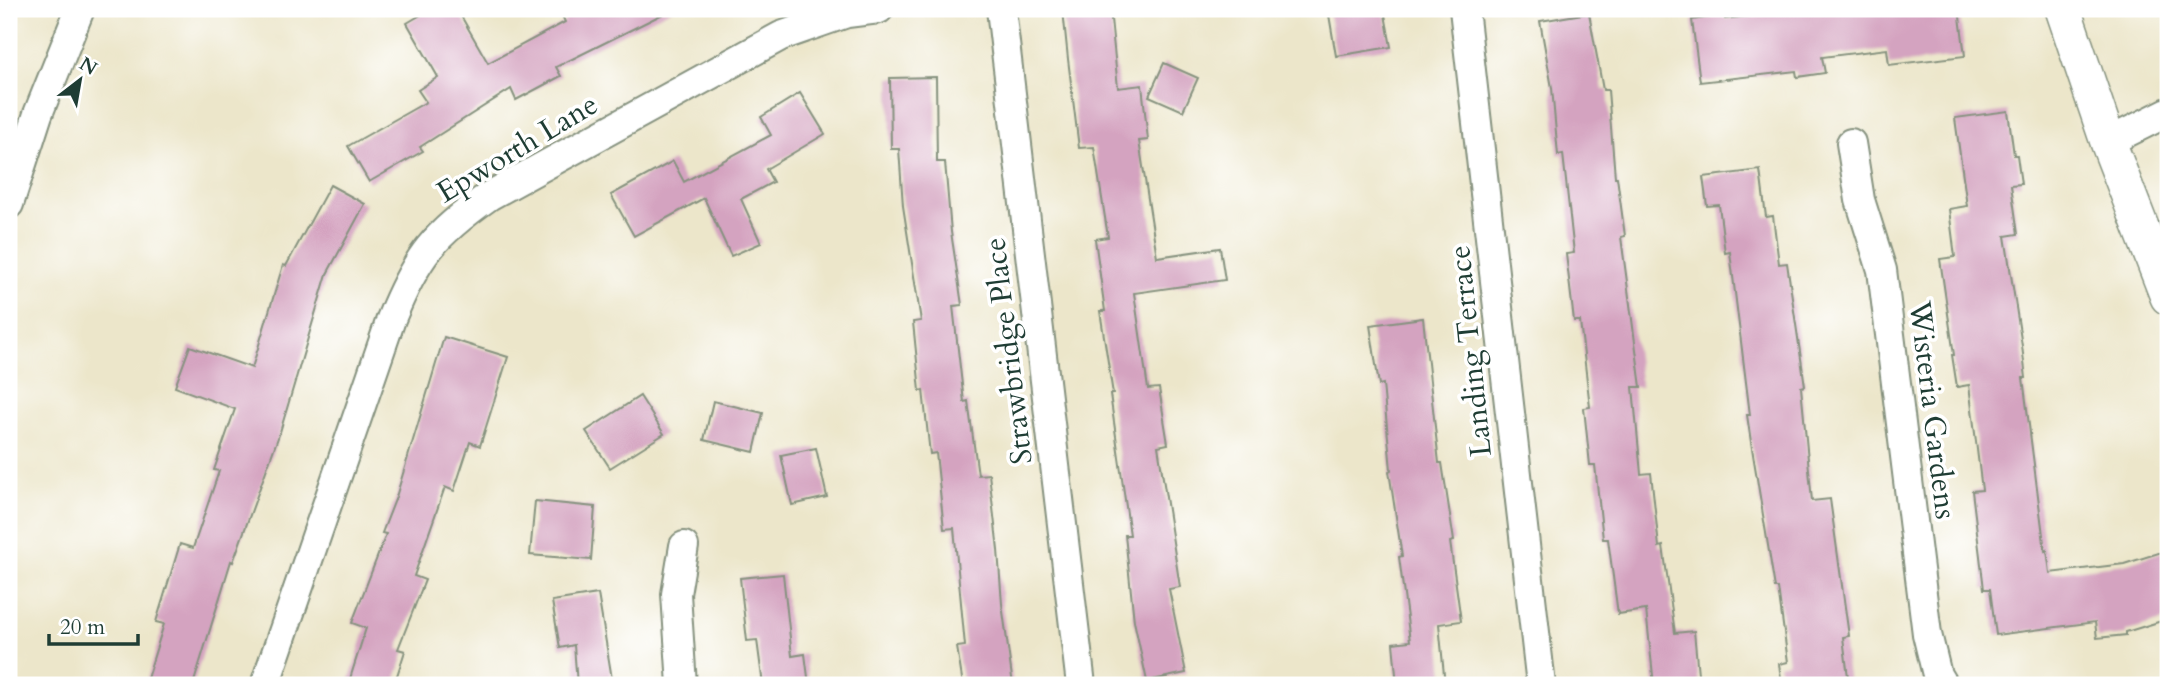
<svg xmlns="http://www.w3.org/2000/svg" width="2177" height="694" font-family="Cardo,serif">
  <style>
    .building { fill: #d4a3c0 }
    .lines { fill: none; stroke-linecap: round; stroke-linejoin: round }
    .minor-casing { stroke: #86927f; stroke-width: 32 }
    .tertiary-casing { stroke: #86927f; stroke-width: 38 }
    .minor { stroke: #fff; stroke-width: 28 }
    .tertiary { stroke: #fff; stroke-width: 35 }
    .labels { text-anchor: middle; stroke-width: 7; stroke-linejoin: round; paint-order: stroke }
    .street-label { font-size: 30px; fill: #1f3d34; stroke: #fff }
  </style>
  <rect width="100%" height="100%" fill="#fff"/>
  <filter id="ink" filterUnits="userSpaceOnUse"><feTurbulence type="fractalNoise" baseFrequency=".0143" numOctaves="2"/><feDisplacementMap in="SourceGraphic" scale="14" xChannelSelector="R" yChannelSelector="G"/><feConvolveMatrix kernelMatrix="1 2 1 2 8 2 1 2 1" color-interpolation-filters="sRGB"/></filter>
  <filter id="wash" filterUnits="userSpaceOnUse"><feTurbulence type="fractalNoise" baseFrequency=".00686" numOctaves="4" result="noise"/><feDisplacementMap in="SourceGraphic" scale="28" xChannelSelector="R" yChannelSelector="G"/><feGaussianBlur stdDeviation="1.57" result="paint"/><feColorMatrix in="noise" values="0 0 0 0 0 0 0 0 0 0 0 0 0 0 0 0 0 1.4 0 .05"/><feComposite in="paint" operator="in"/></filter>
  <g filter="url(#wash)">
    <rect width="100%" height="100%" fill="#ece6ca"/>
    <g id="blocks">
      <g class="building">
        <path d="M431 9H457L488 63 565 22 559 9H673L556 67 561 76 516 100 511 89 420 147 423 151 369 182 348 146 426 102 418 90 438 77 407 23Z"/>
        <path d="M1080 9H1110L1118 88 1142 85 1148 140 1139 141 1157 257 1220 248 1225 280 1134 293 1148 389 1159 388 1168 444 1158 446 1180 587 1169 589 1186 673 1147 681 1134 621 1125 535H1130L1110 394H1113L1100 311H1105L1095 239 1108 237 1094 147 1079 148 1068 59 1063 10Z"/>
        <path d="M1328 9H1384L1391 47 1336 56Z"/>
        <path d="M1805 9H1959L1965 56 1889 65 1887 49 1822 57 1825 73 1797 77 1796 71 1700 82 1692 20 1724 15 1725 19Z"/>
        <path d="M1589 13 1603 90H1608L1615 177H1617L1625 236 1621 237 1641 387H1633L1641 474 1651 473 1659 547 1663 546 1675 633 1694 631 1699 685H1654L1646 610 1618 614 1608 539H1603L1595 465H1590L1584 408 1590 407 1580 321H1574L1566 254 1574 253 1563 154 1558 155 1552 88 1540 21Z"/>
        <path d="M1164 63 1198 78 1183 111 1149 96Z"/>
        <path d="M936 77 937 162H945L951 232 962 305 953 306 964 402 968 401 978 475 989 474 998 550 1002 604 1013 685H963L957 647 965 646 954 528 944 529 936 453 930 454 923 390 920 391 913 322 921 321 903 206 899 149H891L890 78Z"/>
        <path d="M800 93 825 134 766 169 773 182 741 199 761 243 731 256 704 198 634 236 611 195 673 161 684 182 771 135 761 117Z"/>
        <path d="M2008 111 2014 155H2017L2021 184 2011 185 2018 234 2005 236 2022 346 2026 378H2023L2045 551 2047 550 2050 573 2124 564 2168 550V619L2126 632V635L2097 638 2095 622 1996 635 1990 589H1984L1972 491 1982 490 1969 385 1957 387 1952 355H1954L1940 259 1955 257 1949 209 1967 206 1955 118Z"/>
        <path d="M1760 170 1766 217 1773 216 1779 264 1787 263 1805 386 1801 387 1812 501 1830 499 1849 636 1843 637 1849 685H1782L1779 664 1788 662 1778 588H1775L1751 442 1747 415H1750L1730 252 1725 253 1719 205 1707 206 1703 177Z"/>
        <path d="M330 185 365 204 327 274 280 432 233 562 231 561 193 685H145L164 624 156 622 180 544 193 548 219 471 214 470 235 409 175 387 190 346 252 368 283 265 286 266Z"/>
        <path d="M1423 318 1439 463H1442L1454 541 1450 542 1461 621 1439 624 1445 685H1397L1393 643 1410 641 1399 557 1402 556 1389 471 1391 470 1383 384 1379 385 1370 325Z"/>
        <path d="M444 337 508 357 480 446 470 442 454 491 445 487 414 576 425 580 398 649 405 651 394 685H348L366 628 352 623 386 534 382 533 396 497Z"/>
        <path d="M640 396 664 434 610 468 586 431Z"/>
        <path d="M713 401 763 413 754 452 704 440Z"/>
        <path d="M816 448 827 497 792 505 781 455Z"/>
        <path d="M535 501 595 507 591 560 530 555Z"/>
        <path d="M783 574 792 656 805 654 809 685H763L757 640 747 641 740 578Z"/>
        <path d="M598 594 613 685H577L574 645 560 648 552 601Z"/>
      </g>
    </g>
  </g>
  <g filter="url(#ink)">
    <use href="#blocks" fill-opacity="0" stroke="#86927f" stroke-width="2"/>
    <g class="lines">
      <defs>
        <g id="minor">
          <path d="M1001 9 1081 685"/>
          <path d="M1464 9 1541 685"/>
          <path d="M2108 142 2168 112"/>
          <path d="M1851 143 1860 200 1882 270 1927 634 1937 675 1943 685"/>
          <path d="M9 204 38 114 80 9"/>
          <path d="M265 685 391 319C417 255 434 235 489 196L781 36 847 13 879 9"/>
          <path d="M682 685 676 594 684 546"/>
        </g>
        <path id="tertiary" d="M2063 9 2108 142 2168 297"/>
      </defs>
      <use href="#minor" class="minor-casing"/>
      <use href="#tertiary" class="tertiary-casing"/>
      <use href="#minor" class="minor"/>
      <use href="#tertiary" class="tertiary"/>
    </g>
  </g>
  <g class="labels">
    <g class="street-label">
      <text transform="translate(517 148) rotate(-31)" y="10">Epworth Lane</text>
      <text transform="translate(1008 351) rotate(-97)" y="10">Strawbridge Place</text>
      <text transform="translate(1470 351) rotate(-96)" y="10">Landing Terrace</text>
      <text transform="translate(1933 410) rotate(83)" y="10">Wisteria Gardens</text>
    </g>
  </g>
  <rect width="2177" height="694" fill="none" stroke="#fff" stroke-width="35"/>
  <g transform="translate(80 80) rotate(31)" stroke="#ffffff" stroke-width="5" paint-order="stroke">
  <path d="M0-5L12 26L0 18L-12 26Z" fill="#1f3d34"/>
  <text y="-10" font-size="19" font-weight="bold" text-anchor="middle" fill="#1f3d34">N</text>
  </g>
  <path d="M49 634v10h89v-10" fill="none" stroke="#1f3d34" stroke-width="3.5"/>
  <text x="60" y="634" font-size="21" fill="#1f3d34" stroke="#ffffff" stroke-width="5" paint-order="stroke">20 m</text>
</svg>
